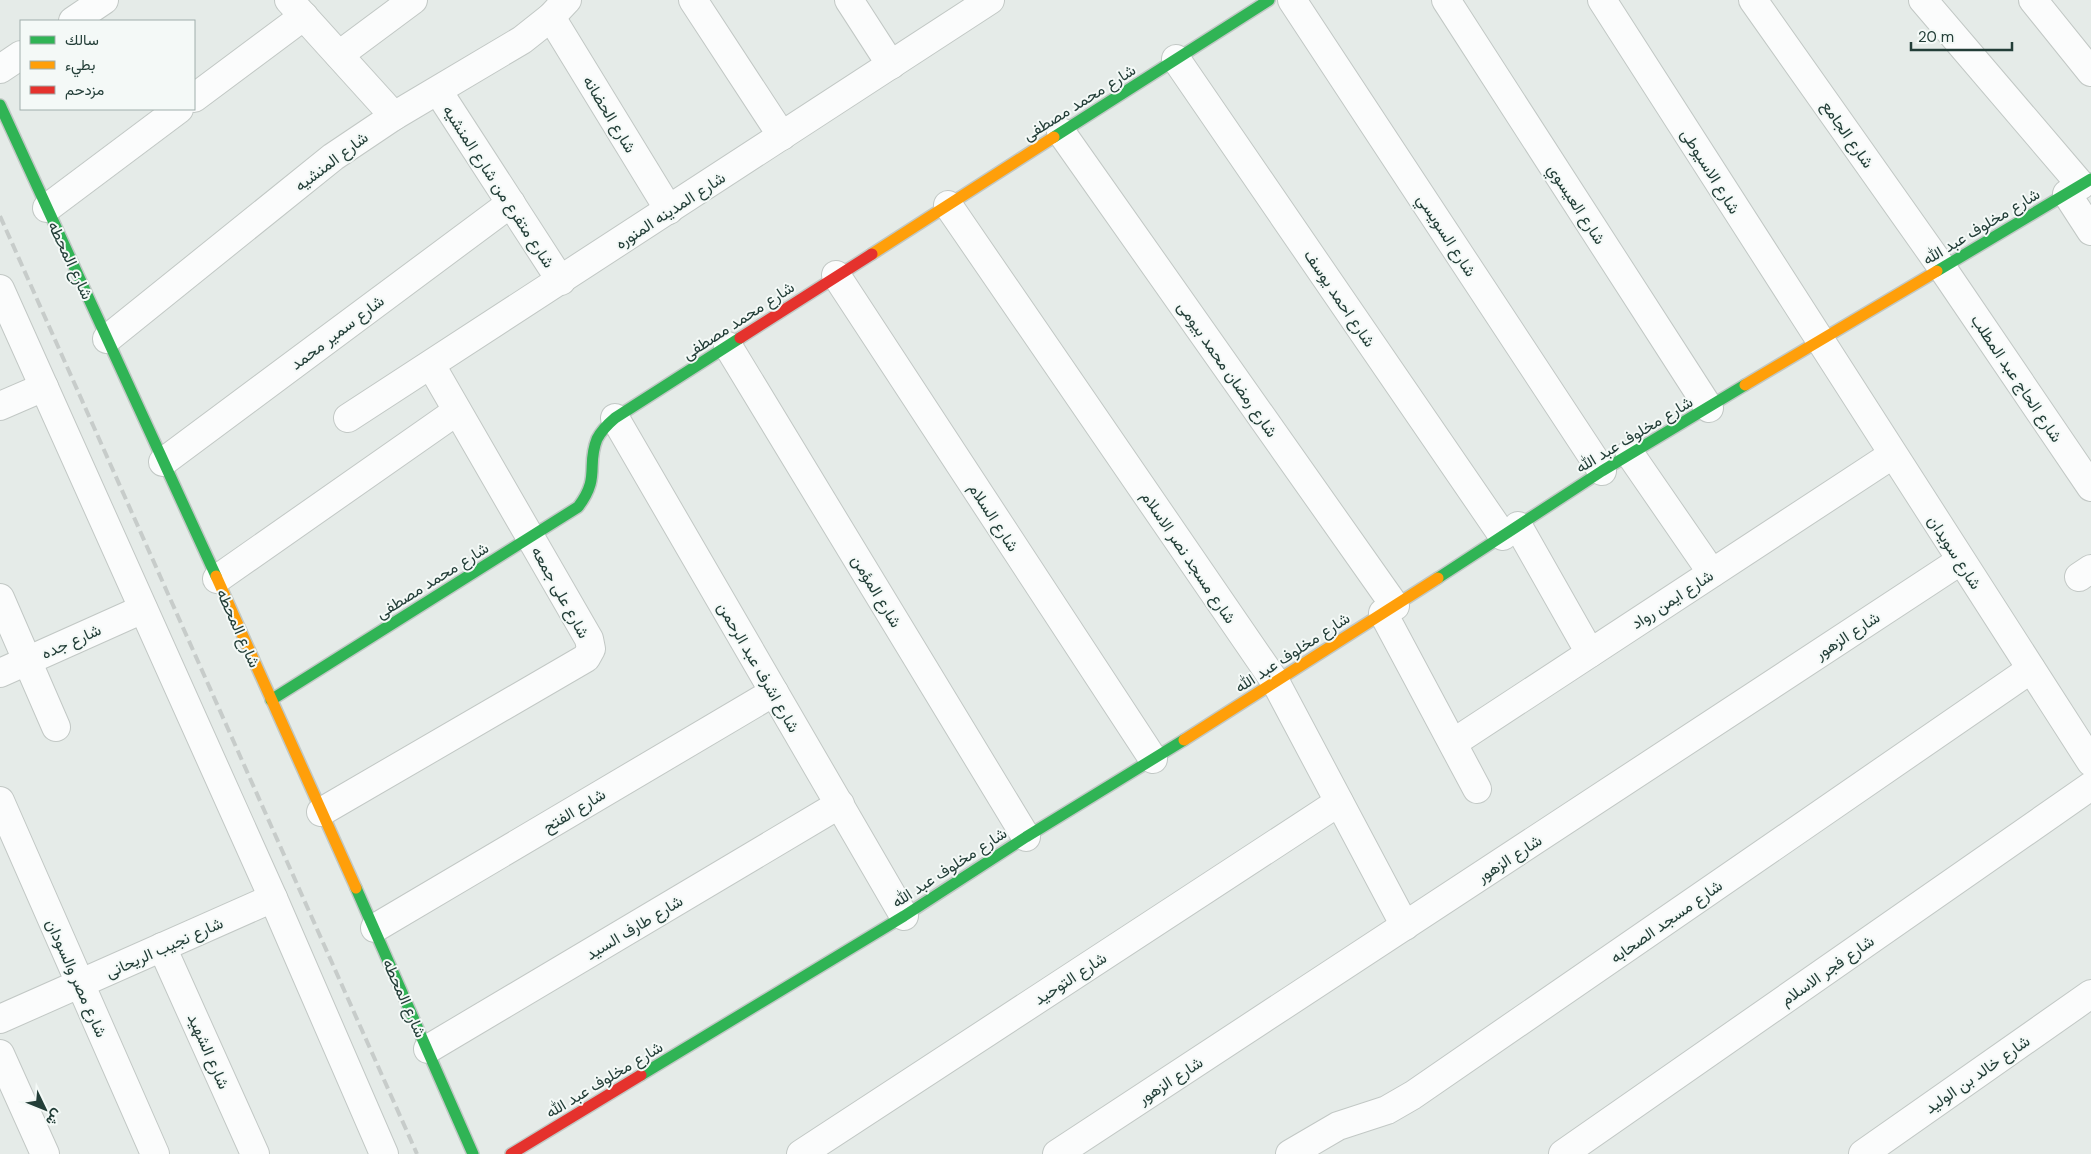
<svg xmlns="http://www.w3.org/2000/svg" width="2091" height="1154" font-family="'DM Sans',Vazirmatn,sans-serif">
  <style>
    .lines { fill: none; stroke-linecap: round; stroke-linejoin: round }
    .street-casing { stroke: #c2c8c5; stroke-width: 30 }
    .fast-casing { stroke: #c1c8c5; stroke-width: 14 }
    .slow-casing { stroke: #c1c8c5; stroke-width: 14 }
    .jam-casing { stroke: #c1c8c5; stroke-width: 14 }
    .street { stroke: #fbfcfc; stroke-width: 28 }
    .fast { stroke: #30b455; stroke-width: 11 }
    .slow { stroke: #ff9f0a; stroke-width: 11 }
    .jam { stroke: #e5322d; stroke-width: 11 }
    .rail { stroke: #c7ccca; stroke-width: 4; stroke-dasharray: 10 5; stroke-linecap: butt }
    .labels { text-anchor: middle; stroke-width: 4; stroke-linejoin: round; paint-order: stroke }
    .street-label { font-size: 16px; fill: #233e38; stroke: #f4f9f7 }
  </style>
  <rect width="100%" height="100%" fill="#e5ebe8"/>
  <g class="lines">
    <defs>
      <g id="street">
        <path d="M289 0 394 116"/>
        <path d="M693 0 782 136"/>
        <path d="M849 0 891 65"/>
        <path d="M1292 0 1602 471"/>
        <path d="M1446 0 1709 408"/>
        <path d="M1602 0 2091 762"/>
        <path d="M1753 0 1943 269 2091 487"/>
        <path d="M1923 0 2081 185"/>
        <path d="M2033 0 2091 72"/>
        <path d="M551 17 669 210"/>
        <path d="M73 21 104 0"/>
        <path d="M339 55 413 0"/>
        <path d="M1176 59 1503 536"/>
        <path d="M0 69 21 55"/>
        <path d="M438 91 561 281"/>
        <path d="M194 98 304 16"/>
        <path d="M1061 132 1395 606"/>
        <path d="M2067 194 2091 231"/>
        <path d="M948 205 1276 683 1405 926"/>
        <path d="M47 208 179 109"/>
        <path d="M836 275 1153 759"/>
        <path d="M0 289 273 898 384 1154"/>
        <path d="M107 339 333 157 394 116 522 40 551 17 567 0"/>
        <path d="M728 346 1026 837"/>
        <path d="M0 406 44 387"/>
        <path d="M348 418 990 0"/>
        <path d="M615 418 904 916"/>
        <path d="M1630 454 1712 573"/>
        <path d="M163 462 511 203"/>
        <path d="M1518 526 1590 653"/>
        <path d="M2079 577 2091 569"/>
        <path d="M217 579 457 411"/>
        <path d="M0 598 56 727"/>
        <path d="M1383 613 1477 789"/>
        <path d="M0 673 143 609"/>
        <path d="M1453 743 1892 455"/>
        <path d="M0 801 155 1154"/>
        <path d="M321 812 586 658 591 649 589 639 431 365"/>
        <path d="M375 928 774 692"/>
        <path d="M162 947 255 1154"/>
        <path d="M0 1019 273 898"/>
        <path d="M428 1049 840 804"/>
        <path d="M0 1054 45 1154"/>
        <path d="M801 1154 1339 802"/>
        <path d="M1057 1154 1960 561"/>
        <path d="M1290 1154 1338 1126 1387 1110 1413 1095 2031 669"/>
        <path d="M1563 1154 2091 786"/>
        <path d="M1863 1154 2091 994"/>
      </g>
      <g id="fast">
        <path d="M0 105 216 576"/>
        <path d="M1054 137 1269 0"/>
        <path d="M1937 271 2091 179"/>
        <path d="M1438 578 1602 471 1745 385"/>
        <path d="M271 700 578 507C601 477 586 466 597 439 601 431 608 424 615 418L740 338"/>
        <path d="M356 888 473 1154"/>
        <path d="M641 1075 904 916 1026 837 1184 740"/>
      </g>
      <g id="slow">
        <path d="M872 254 1054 137"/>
        <path d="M1745 385 1937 271"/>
        <path d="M216 576 356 888"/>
        <path d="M1184 740 1438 578"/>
      </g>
      <g id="jam">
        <path d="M740 338 872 254"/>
        <path d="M511 1154 641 1075"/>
      </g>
    </defs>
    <use href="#street" class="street-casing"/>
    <use href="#fast" class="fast-casing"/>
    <use href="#slow" class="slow-casing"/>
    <use href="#jam" class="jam-casing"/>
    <use href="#street" class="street"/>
    <use href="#fast" class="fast"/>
    <use href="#slow" class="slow"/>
    <use href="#jam" class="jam"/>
    <path class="rail" d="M0 216 417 1154"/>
  </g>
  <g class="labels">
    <g class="street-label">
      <text transform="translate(1079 102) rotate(-32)" y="6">شارع محمد مصطفى</text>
      <text transform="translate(610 114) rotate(59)" y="6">شارع الحضانه</text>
      <text transform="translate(1848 134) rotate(55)" y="6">شارع الجامع</text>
      <text transform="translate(331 161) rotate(-37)" y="6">شارع المنشيه</text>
      <text transform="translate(1711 171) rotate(58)" y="6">شارع الاسيوطى</text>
      <text transform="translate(499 186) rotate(57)" y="6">شارع متفرع من شارع المنشيه</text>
      <text transform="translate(1577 204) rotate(57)" y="6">شارع العيسوي</text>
      <text transform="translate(670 210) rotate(-33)" y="6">شارع المدينه المنوره</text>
      <text transform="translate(1981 226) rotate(-31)" y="6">شارع مخلوف عبد الله</text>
      <text transform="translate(1447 235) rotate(57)" y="6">شارع السويسي</text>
      <text transform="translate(71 260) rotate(65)" y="6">شارع المحطه</text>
      <text transform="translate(1340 298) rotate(56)" y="6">شارع احمد يوسف</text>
      <text transform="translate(738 320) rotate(-33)" y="6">شارع محمد مصطفى</text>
      <text transform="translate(337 332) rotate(-37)" y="6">شارع سمير محمد</text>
      <text transform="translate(1228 369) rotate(55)" y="6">شارع رمضان محمد بيومى</text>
      <text transform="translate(2017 378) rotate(56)" y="6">شارع الحاج عبد المطلب</text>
      <text transform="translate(1634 434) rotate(-31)" y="6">شارع مخلوف عبد الله</text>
      <text transform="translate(994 517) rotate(57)" y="6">شارع السلام</text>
      <text transform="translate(1955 552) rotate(57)" y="6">شارع سويدان</text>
      <text transform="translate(1189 557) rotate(56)" y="6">شارع مسجد نصر الاسلام</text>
      <text transform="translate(432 580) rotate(-32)" y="6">شارع محمد مصطفى</text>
      <text transform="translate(877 591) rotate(59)" y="6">شارع المؤمن</text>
      <text transform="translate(561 592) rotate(61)" y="6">شارع على جمعه</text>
      <text transform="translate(1672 599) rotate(-33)" y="6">شارع ايمن رواد</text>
      <text transform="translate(239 628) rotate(66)" y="6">شارع المحطه</text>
      <text transform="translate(1847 635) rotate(-33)" y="6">شارع الزهور</text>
      <text transform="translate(71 641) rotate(-24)" y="6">شارع جده</text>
      <text transform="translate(1292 652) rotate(-33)" y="6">شارع مخلوف عبد الله</text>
      <text transform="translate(759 667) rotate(60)" y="6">شارع اشرف عبد الرحمن</text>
      <text transform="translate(574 810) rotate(-31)" y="6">شارع الفتح</text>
      <text transform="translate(1509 858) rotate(-33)" y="6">شارع الزهور</text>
      <text transform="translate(949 867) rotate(-33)" y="6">شارع مخلوف عبد الله</text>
      <text transform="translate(1666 921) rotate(-35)" y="6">شارع مسجد الصحابه</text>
      <text transform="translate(634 927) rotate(-31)" y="6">شارع طارف السيد</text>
      <text transform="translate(164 947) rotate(-24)" y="6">شارع نجيب الريحانى</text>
      <text transform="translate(1827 970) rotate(-35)" y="6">شارع فجر الاسلام</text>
      <text transform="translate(77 978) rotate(66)" y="6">شارع مصر والسودان</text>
      <text transform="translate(1070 978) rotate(-33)" y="6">شارع التوحيد</text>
      <text transform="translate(405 998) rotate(66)" y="6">شارع المحطه</text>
      <text transform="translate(209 1051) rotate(66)" y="6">شارع الشهيد</text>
      <text transform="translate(1977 1074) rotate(-35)" y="6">شارع خالد بن الوليد</text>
      <text transform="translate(604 1079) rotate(-31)" y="6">شارع مخلوف عبد الله</text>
      <text transform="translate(1170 1080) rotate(-33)" y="6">شارع الزهور</text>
    </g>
  </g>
  <rect x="20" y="20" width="175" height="90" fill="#f4f9f7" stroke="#a0aeab"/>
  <rect x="30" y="36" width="25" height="8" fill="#30b455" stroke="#a0aeab"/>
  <text x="65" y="45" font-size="15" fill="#233e38">سالك</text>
  <rect x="30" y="61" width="25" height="8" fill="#ff9f0a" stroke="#a0aeab"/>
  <text x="65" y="70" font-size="15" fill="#233e38">بطيء</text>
  <rect x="30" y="86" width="25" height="8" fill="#e5322d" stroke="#a0aeab"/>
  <text x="65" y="95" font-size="15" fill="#233e38">مزدحم</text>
  <g transform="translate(45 1109) rotate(133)" stroke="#f4f9f7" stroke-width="4" paint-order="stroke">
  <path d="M0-4L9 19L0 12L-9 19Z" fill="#233e38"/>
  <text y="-8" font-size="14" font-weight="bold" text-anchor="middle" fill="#233e38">ش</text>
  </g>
  <path d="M1911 42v8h101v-8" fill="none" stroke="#233e38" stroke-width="2.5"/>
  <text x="1918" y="42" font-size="15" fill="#233e38" stroke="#f4f9f7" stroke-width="4" paint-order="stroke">20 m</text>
</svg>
